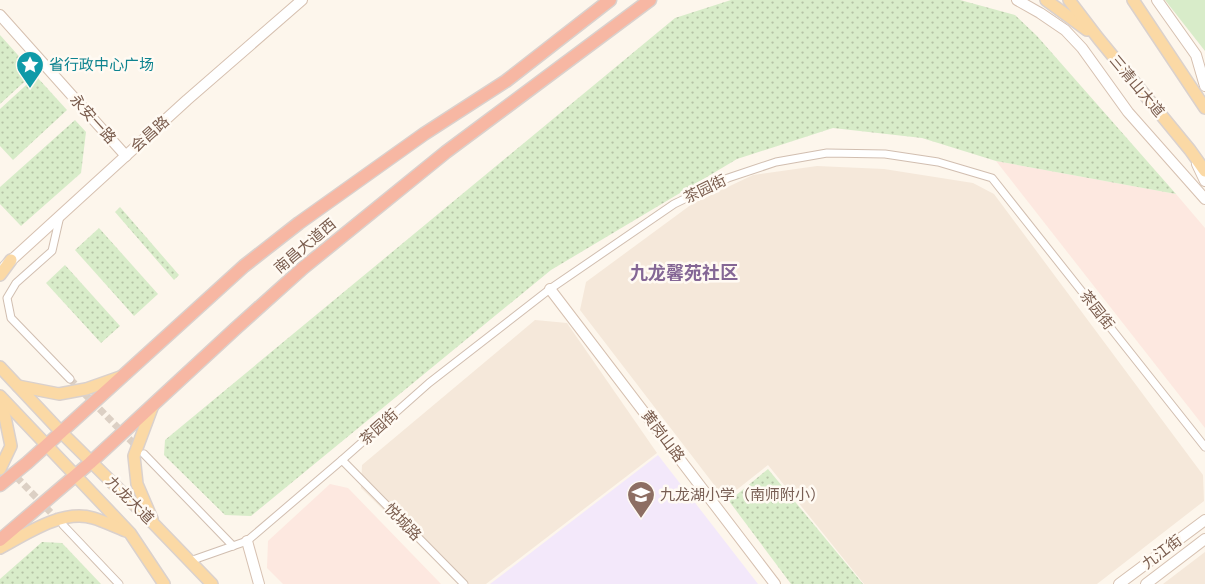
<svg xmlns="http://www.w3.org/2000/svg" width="1205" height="584" font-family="Lato,'Noto Sans SC',sans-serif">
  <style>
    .residential { fill: #f5e8da }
    .commercial { fill: #fde8e0 }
    .education { fill: #f3e8fa }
    .green { fill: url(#green-dots) }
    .pitch { fill: #d8ecc9 }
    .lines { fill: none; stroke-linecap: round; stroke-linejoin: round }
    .street-tunnel { stroke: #dcd0c4; stroke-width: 7; stroke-dasharray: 7 3.5; stroke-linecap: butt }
    .street-casing { stroke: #d1beb0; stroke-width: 9 }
    .secondary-casing { stroke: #d6c0b0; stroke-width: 12 }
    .primary-casing { stroke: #dad1cd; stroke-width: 14 }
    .highway-casing { stroke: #dad1cd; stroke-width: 15 }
    .street { stroke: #fff; stroke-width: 7 }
    .secondary { stroke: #fff; stroke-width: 10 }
    .primary { stroke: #fbd9a5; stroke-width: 11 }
    .highway { stroke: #f7b7a3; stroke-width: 12 }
    .labels { text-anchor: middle; stroke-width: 5; stroke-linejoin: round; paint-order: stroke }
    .culture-label { font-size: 15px; fill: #0d838f; stroke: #fffaf3; text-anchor: start }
    .street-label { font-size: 15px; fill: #7a5c4d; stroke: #fffaf3 }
    .education-label { font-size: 15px; fill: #785e54; stroke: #fffaf3; text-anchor: start }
    .quarter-label { font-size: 18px; font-weight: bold; fill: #846695; stroke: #fffaf3 }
  </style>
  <defs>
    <pattern id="green-dots" width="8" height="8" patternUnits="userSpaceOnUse" patternTransform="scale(1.25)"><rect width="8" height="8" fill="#d8ecc9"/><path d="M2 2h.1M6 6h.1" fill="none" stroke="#b4c2a5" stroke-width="1.8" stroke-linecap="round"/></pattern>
  </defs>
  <rect width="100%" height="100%" fill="#fdf6ec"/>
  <g class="residential">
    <path d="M817 166 884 169 973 183 994 194 1203 475 1204 501 1097 584H864L768 465 725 499 580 310 586 282 692 204 753 175Z"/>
    <path d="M535 320 567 323 657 453 486 584H459L361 488 362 465Z"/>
    <path d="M1205 552V584H1163Z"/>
  </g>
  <g class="commercial">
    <path d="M996 161 1176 194 1205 228V428Z"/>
    <path d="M330 484 348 488 441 584H283L267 568 268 541Z"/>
  </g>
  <path class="education" d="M658 455 758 584H490Z"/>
  <g class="green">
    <path d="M731 0H960L1015 15 1037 36 1176 194 996 161 922 138 833 128 737 159 551 270 251 516 225 515 164 455 165 440 675 18Z"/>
    <path d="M0 35 34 73 0 104Z"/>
    <path d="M36 76 67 110 13 160 0 146V109Z"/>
    <path d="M75 120 86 132 81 173 21 226 0 204V187Z"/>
    <path d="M120 207 179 275 174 280 115 212Z"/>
    <path d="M99 228 158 294 134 316 75 250Z"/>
    <path d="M65 265 120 326 101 343 46 283Z"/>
    <path d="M768 469 863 584H791L729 501Z"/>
    <path d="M42 542 62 543 101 584H0V579Z"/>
  </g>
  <path class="pitch" d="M1165 0H1205V51Z"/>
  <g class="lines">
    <g class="street-tunnel">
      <path d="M70 379 139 449"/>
      <path d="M2 462 59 521"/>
    </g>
    <defs>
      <g id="street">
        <path d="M60 216 52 251 16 283 7 298 11 318 70 379"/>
        <path d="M144 454 233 546"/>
        <path d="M342 460 464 584"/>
        <path d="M63 525 119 584"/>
        <path d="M190 561 247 541 342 460 429 383 550 289 674 204 728 178 776 162 827 153 885 154 938 162 992 178 1205 447"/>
      </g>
      <g id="secondary">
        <path d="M1017 0 1040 13 1065 30 1082 48 1128 112 1205 199"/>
        <path d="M1157 0 1196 55 1205 86"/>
        <path d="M0 15 126 156"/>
        <path d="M1197 164 1205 181"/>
        <path d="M5 266 187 100 302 0"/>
        <path d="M550 289 775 584"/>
        <path d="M247 541 259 584"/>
        <path d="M1119 584 1205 520"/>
        <path d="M1146 584 1205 539"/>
      </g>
      <g id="primary">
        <path d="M1046 0 1087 30"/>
        <path d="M1069 0 1098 38 1190 150 1205 171"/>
        <path d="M1133 0 1205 108"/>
        <path d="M0 275 11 260"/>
        <path d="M0 367 61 432 153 523 212 584"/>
        <path d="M18 386 59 394 86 389 120 377"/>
        <path d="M0 396 130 533 164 584"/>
        <path d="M0 408 5 417 11 446 0 469"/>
        <path d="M152 519 137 484 134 456 153 405"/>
        <path d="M0 548C26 534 62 509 93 518 104 521 115 527 126 531"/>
      </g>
      <g id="highway">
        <path d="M0 485 27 463 244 266 299 223 424 134 506 81 610 0"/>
        <path d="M0 540 90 463 235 329 303 268 446 152 650 0"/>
      </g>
    </defs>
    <use href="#street" class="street-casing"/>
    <use href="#secondary" class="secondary-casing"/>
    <use href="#primary" class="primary-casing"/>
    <use href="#highway" class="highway-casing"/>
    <use href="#street" class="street"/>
    <use href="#secondary" class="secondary"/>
    <use href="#primary" class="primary"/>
    <use href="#highway" class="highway"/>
  </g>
  <defs>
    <symbol id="sight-pin" viewBox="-11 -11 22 30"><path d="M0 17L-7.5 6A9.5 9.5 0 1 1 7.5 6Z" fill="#0f9aa8" stroke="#fffaf3"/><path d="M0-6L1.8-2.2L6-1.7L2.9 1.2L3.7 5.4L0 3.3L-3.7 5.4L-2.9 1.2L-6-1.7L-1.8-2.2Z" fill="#fff"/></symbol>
    <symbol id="school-pin" viewBox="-11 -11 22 30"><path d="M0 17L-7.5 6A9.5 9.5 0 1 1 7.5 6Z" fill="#8d6e63" stroke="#fffaf3"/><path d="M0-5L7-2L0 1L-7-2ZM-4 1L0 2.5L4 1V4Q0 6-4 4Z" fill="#fff"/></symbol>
  </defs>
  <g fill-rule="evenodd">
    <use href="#sight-pin" x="14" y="49" width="32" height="43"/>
    <use href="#school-pin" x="625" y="479" width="32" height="43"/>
  </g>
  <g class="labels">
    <g class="culture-label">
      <text x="49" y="70">省行政中心广场</text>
    </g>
    <g class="street-label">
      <text transform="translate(1137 86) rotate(50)" y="5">三清山大道</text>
      <text transform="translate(93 119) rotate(48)" y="5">永安一路</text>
      <text transform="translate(150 134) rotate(-42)" y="5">会昌路</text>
      <text transform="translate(705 189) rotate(-26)" y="5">茶园街</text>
      <text transform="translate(305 246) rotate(-40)" y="5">南昌大道西</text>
      <text transform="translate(1097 310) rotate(52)" y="5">茶园街</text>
      <text transform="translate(379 427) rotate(-42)" y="5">茶园街</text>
      <text transform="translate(663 436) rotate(53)" y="5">黄岗山路</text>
      <text transform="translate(130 500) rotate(45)" y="5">九龙大道</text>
      <text transform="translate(403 522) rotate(46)" y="5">悦城路</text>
      <text transform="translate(1162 552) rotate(-37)" y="5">九江街</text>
    </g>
    <g class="education-label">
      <text x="660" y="500">九龙湖小学（南师附小）</text>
    </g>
    <g class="quarter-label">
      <text x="684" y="279">九龙馨苑社区</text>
    </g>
  </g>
</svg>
